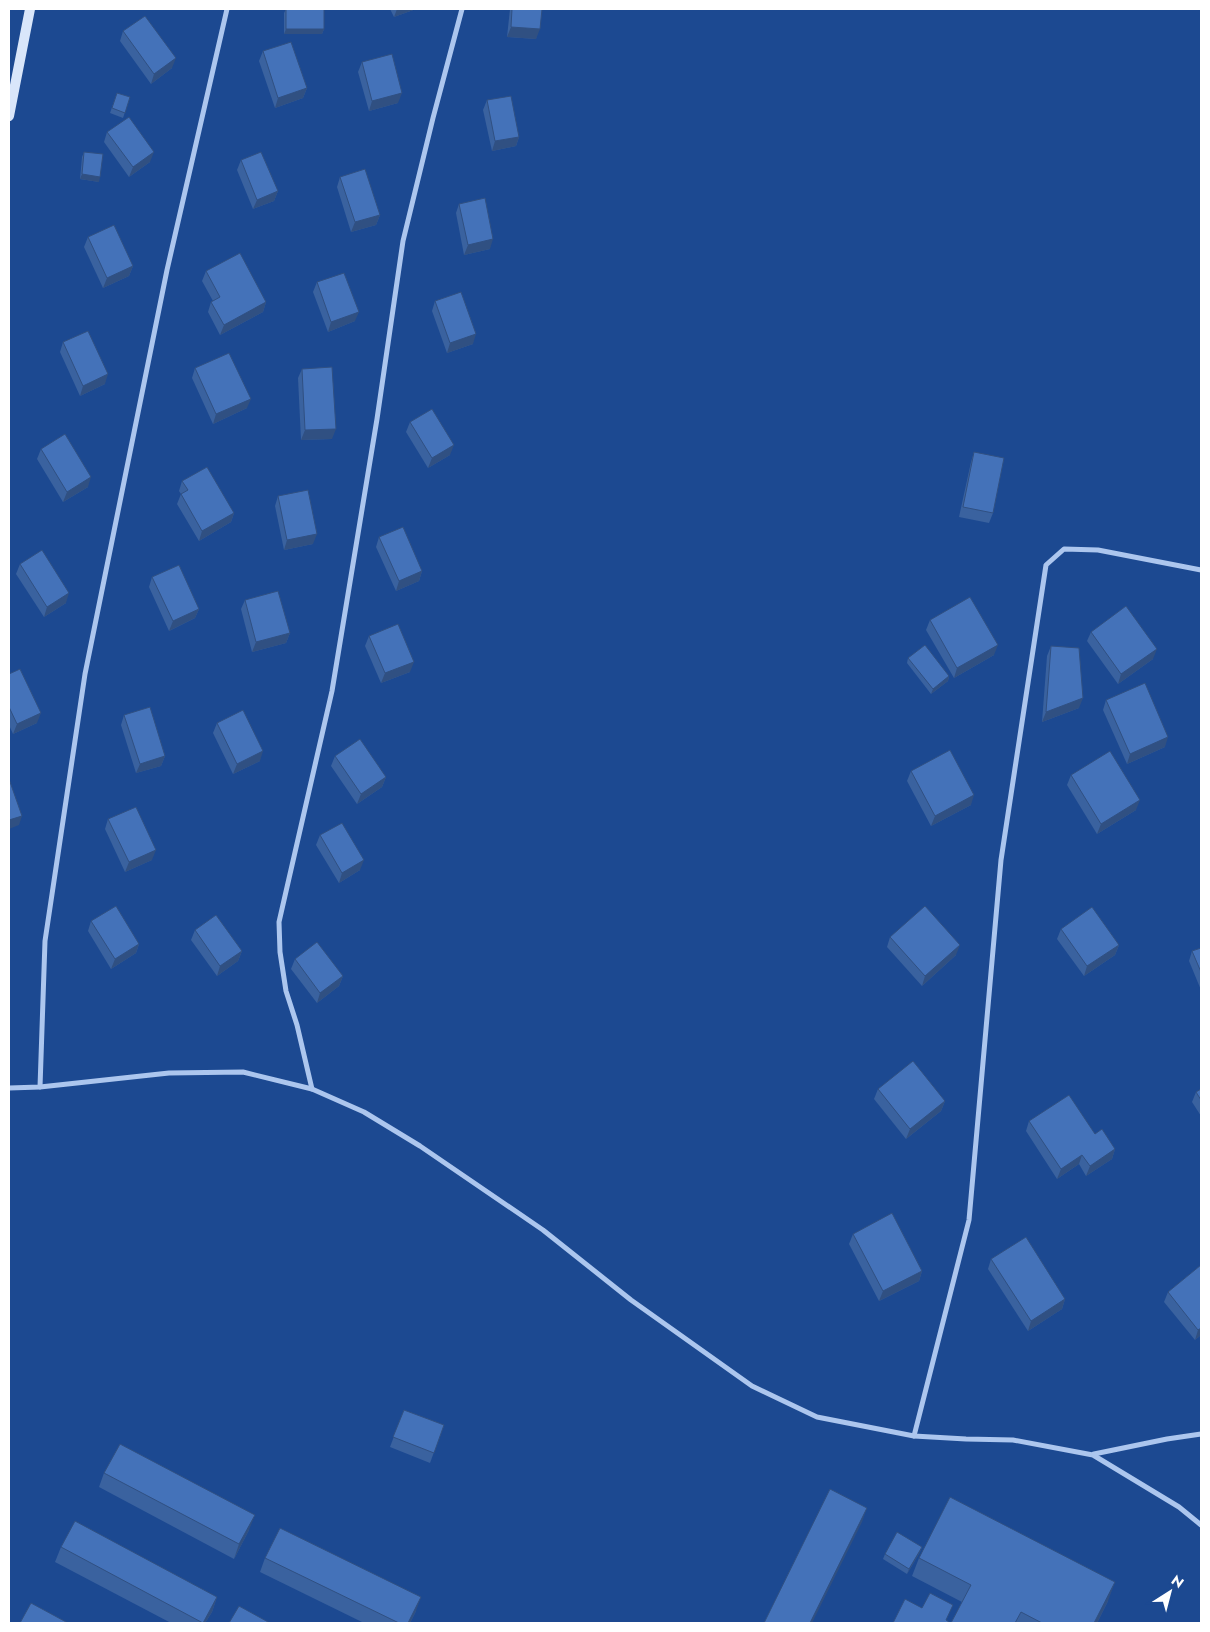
<svg xmlns="http://www.w3.org/2000/svg" width="1210" height="1632" font-family="Jost,sans-serif">
  <style>
    .lines { fill: none; stroke-linecap: round; stroke-linejoin: round }
    .street { stroke: #acc6ee; stroke-width: 5 }
    .secondary { stroke: #d9e6fa; stroke-width: 10 }
    .wall { fill: #3a629f }
    .shaded-wall { fill: #305082 }
    .building { fill: #4472b9; stroke: #305082 }
  </style>
  <rect width="100%" height="100%" fill="#1c4991"/>
  <g class="lines">
    <g class="street">
      <path d="M40 1087 45 941 85 674 167 270 227 9"/>
      <path d="M9 1088 40 1087 169 1073 243 1072 312 1089 364 1112 420 1146 543 1230 631 1300 752 1386 817 1417 914 1436 966 1439 1013 1440 1093 1455 1179 1507 1201 1525"/>
      <path d="M312 1089 297 1025 286 991 280 952 279 922 332 691 377 419 403 241 433 118 462 9"/>
      <path d="M914 1436 969 1220 1001 860 1046 565 1064 549 1098 550 1201 570"/>
      <path d="M1094 1454 1167 1439 1201 1434"/>
    </g>
    <path class="secondary" d="M9 116 30 9"/>
  </g>
  <g class="wall">
    <path d="M286 9 324 29 322 34H284V13Z"/>
    <path d="M390 9H416L394 17Z"/>
    <path d="M510 9H542L536 39 507 37Z"/>
    <path d="M123 31 172 68 151 84 120 41Z"/>
    <path d="M263 51 307 88 303 98 275 108 259 61Z"/>
    <path d="M362 62 398 103 369 111 358 72Z"/>
    <path d="M117 93 130 97 123 118 110 113Z"/>
    <path d="M487 100 519 137 516 146 492 151 483 110Z"/>
    <path d="M107 132 150 162 129 177 104 142Z"/>
    <path d="M84 152 99 182 80 179 82 157Z"/>
    <path d="M241 160 278 191 274 201 253 209 237 170Z"/>
    <path d="M340 177 380 215 376 225 351 232 337 187Z"/>
    <path d="M459 204 490 249 464 255 456 213Z"/>
    <path d="M88 237 133 266 129 276 103 288 84 247Z"/>
    <path d="M206 271 266 302 263 312 220 335 208 312 211 302 213 301 202 281Z"/>
    <path d="M317 282 355 321 328 332 313 292Z"/>
    <path d="M435 301 473 344 447 353 432 311Z"/>
    <path d="M63 342 105 384 80 396 60 352Z"/>
    <path d="M195 368 247 408 213 424 192 378Z"/>
    <path d="M302 369 332 439 301 440 298 378Z"/>
    <path d="M410 422 450 455 428 468 406 432Z"/>
    <path d="M41 449 88 487 63 502 37 459Z"/>
    <path d="M974 452 993 513 989 523 959 517 971 462Z"/>
    <path d="M182 481 234 513 231 522 199 541 177 504 181 494 179 491Z"/>
    <path d="M278 496 313 544 284 550 275 506Z"/>
    <path d="M379 537 422 571 419 581 396 591 376 547Z"/>
    <path d="M20 564 66 603 44 617 16 574Z"/>
    <path d="M152 577 199 609 195 618 169 631 149 587Z"/>
    <path d="M245 600 290 633 286 643 252 652 241 609Z"/>
    <path d="M930 620 994 655 954 678 926 630Z"/>
    <path d="M1091 632 1153 659 1118 684 1087 641Z"/>
    <path d="M369 636 410 672 381 683 365 646Z"/>
    <path d="M1051 646 1079 708 1042 722 1047 656Z"/>
    <path d="M908 658 949 676 948 681 931 694 907 663Z"/>
    <path d="M9 674 37 723 13 734 9 725Z"/>
    <path d="M1106 700 1165 747 1127 764 1103 710Z"/>
    <path d="M124 715 165 756 161 766 136 773 121 725Z"/>
    <path d="M217 723 260 761 233 774 213 733Z"/>
    <path d="M335 756 386 777 382 787 357 804 331 766Z"/>
    <path d="M911 771 971 805 931 826 907 781Z"/>
    <path d="M1071 775 1136 810 1097 834 1067 785Z"/>
    <path d="M108 819 152 860 125 872 105 829Z"/>
    <path d="M320 835 360 870 339 883 316 845Z"/>
    <path d="M91 921 139 944 136 953 111 969 88 931Z"/>
    <path d="M1061 929 1119 945 1115 955 1084 976 1057 939Z"/>
    <path d="M195 930 242 951 238 961 217 976 191 940Z"/>
    <path d="M890 937 956 955 922 986 887 947Z"/>
    <path d="M1201 948V990L1189 961 1192 951Z"/>
    <path d="M295 959 343 976 339 986 317 1003 291 969Z"/>
    <path d="M878 1089 945 1101 941 1111 906 1139 874 1099Z"/>
    <path d="M1201 1089V1116L1192 1102 1196 1092Z"/>
    <path d="M1029 1121 1095 1134 1115 1149 1112 1159 1086 1176 1079 1164 1057 1179 1026 1131Z"/>
    <path d="M853 1234 922 1271 919 1281 879 1301 849 1244Z"/>
    <path d="M991 1259 1065 1299 1062 1309 1028 1331 988 1269Z"/>
    <path d="M1201 1265V1335L1195 1340 1164 1302 1168 1292Z"/>
    <path d="M404 1410 444 1425 430 1463 390 1447Z"/>
    <path d="M104 1473 249 1530 234 1559 99 1487Z"/>
    <path d="M61 1547 217 1597 212 1612 205 1623H171L55 1562Z"/>
    <path d="M922 1547 920 1552 907 1574 883 1559 885 1554Z"/>
    <path d="M265 1558 416 1611 410 1623H364L260 1572Z"/>
    <path d="M919 1558 1108 1601 1097 1623H951L962 1602 912 1576Z"/>
  </g>
  <g class="shaded-wall">
    <path d="M397 9H416L394 17Z"/>
    <path d="M511 27 540 29 536 39 507 37Z"/>
    <path d="M286 29H324L322 34H284Z"/>
    <path d="M176 58 172 68 151 84 154 74Z"/>
    <path d="M307 88 303 98 275 108 278 98Z"/>
    <path d="M402 93 398 103 369 111 372 101Z"/>
    <path d="M519 137 516 146 492 151 495 141Z"/>
    <path d="M154 152 150 162 129 177 133 167Z"/>
    <path d="M82 174 100 177 99 182 80 179Z"/>
    <path d="M278 191 274 201 253 209 257 200Z"/>
    <path d="M380 215 376 225 351 232 355 222Z"/>
    <path d="M493 239 490 249 464 255 468 245Z"/>
    <path d="M133 266 129 276 103 288 107 278Z"/>
    <path d="M266 302 263 312 220 335 224 325Z"/>
    <path d="M359 312 355 321 328 332 331 322Z"/>
    <path d="M476 334 473 344 447 353 450 343Z"/>
    <path d="M108 374 105 384 80 396 83 386Z"/>
    <path d="M251 399 247 408 213 424 216 414Z"/>
    <path d="M336 429 332 439 301 440 305 430Z"/>
    <path d="M454 445 450 455 428 468 432 458Z"/>
    <path d="M91 477 88 487 63 502 67 492Z"/>
    <path d="M234 513 231 522 199 541 202 531Z"/>
    <path d="M317 534 313 544 284 550 287 540Z"/>
    <path d="M422 571 419 581 396 591 399 581Z"/>
    <path d="M69 593 66 603 44 617 47 607Z"/>
    <path d="M199 609 195 618 169 631 173 621Z"/>
    <path d="M290 633 286 643 252 652 256 642Z"/>
    <path d="M998 645 994 655 954 678 957 668Z"/>
    <path d="M1157 649 1153 659 1118 684 1121 674Z"/>
    <path d="M414 662 410 672 381 683 385 673Z"/>
    <path d="M949 676 948 681 931 694 933 689Z"/>
    <path d="M1083 698 1079 708 1042 722 1046 712Z"/>
    <path d="M41 713 37 723 13 734 17 724Z"/>
    <path d="M1168 737 1165 747 1127 764 1130 754Z"/>
    <path d="M263 751 260 761 233 774 237 764Z"/>
    <path d="M165 756 161 766 136 773 140 764Z"/>
    <path d="M386 777 382 787 357 804 361 794Z"/>
    <path d="M974 795 971 805 931 826 935 816Z"/>
    <path d="M1140 800 1136 810 1097 834 1101 824Z"/>
    <path d="M22 816 19 825 9 829V820Z"/>
    <path d="M156 850 152 860 125 872 129 862Z"/>
    <path d="M364 860 360 870 339 883 342 873Z"/>
    <path d="M139 944 136 953 111 969 115 959Z"/>
    <path d="M960 945 956 955 922 986 925 976Z"/>
    <path d="M1119 945 1115 955 1084 976 1087 966Z"/>
    <path d="M242 951 238 961 217 976 220 966Z"/>
    <path d="M343 976 339 986 317 1003 320 993Z"/>
    <path d="M945 1101 941 1111 906 1139 910 1129Z"/>
    <path d="M1115 1149 1112 1159 1086 1176 1090 1166Z"/>
    <path d="M1082 1155 1079 1164 1057 1179 1061 1169Z"/>
    <path d="M922 1271 919 1281 879 1301 883 1291Z"/>
    <path d="M1065 1299 1062 1309 1028 1331 1031 1321Z"/>
    <path d="M1201 1328V1335L1195 1340 1198 1330Z"/>
    <path d="M867 1508 862 1522 812 1623H810Z"/>
    <path d="M255 1515 249 1530 234 1559 239 1544Z"/>
    <path d="M922 1547 920 1552 907 1574 909 1569Z"/>
    <path d="M1115 1582 1108 1601 1097 1623H1094Z"/>
    <path d="M217 1597 212 1612 205 1623H203Z"/>
    <path d="M421 1597 416 1611 410 1623H408Z"/>
  </g>
  <g class="building">
    <rect x="286" y="9" width="38" height="20"/>
    <path d="M512 9H542L540 29 511 27Z"/>
    <path d="M145 16 176 58 154 74 123 31Z"/>
    <path d="M291 42 307 88 278 98 263 51Z"/>
    <path d="M392 54 402 93 372 101 362 62Z"/>
    <path d="M117 93 130 97 125 113 112 108Z"/>
    <path d="M511 96 519 137 495 141 487 100Z"/>
    <path d="M129 117 154 152 133 167 107 132Z"/>
    <path d="M84 152 103 154 100 177 82 174Z"/>
    <path d="M261 152 278 191 257 200 241 160Z"/>
    <path d="M365 169 380 215 355 222 340 177Z"/>
    <path d="M485 198 493 239 468 245 459 204Z"/>
    <path d="M114 225 133 266 107 278 88 237Z"/>
    <path d="M240 253 266 302 224 325 211 302 220 297 206 271Z"/>
    <path d="M344 273 359 312 331 322 317 282Z"/>
    <path d="M461 292 476 334 450 343 435 301Z"/>
    <path d="M88 331 108 374 83 386 63 342Z"/>
    <path d="M229 353 251 399 216 414 195 368Z"/>
    <path d="M332 367 336 429 305 430 302 369Z"/>
    <path d="M432 409 454 445 432 458 410 422Z"/>
    <path d="M65 434 91 477 67 492 41 449Z"/>
    <path d="M974 452 1004 458 993 513 963 507Z"/>
    <path d="M207 467 234 513 202 531 181 494 188 490 182 481Z"/>
    <path d="M308 490 317 534 287 540 278 496Z"/>
    <path d="M403 527 422 571 399 581 379 537Z"/>
    <path d="M42 550 69 593 47 607 20 564Z"/>
    <path d="M179 565 199 609 173 621 152 577Z"/>
    <path d="M278 591 290 633 256 642 245 600Z"/>
    <path d="M970 597 998 645 957 668 930 620Z"/>
    <path d="M1126 606 1157 649 1121 674 1091 632Z"/>
    <path d="M398 624 414 662 385 673 369 636Z"/>
    <path d="M925 645 949 676 933 689 908 658Z"/>
    <path d="M1051 646 1079 648 1083 698 1046 712Z"/>
    <path d="M20 669 41 713 17 724 9 707V674Z"/>
    <path d="M1145 683 1168 737 1130 754 1106 700Z"/>
    <path d="M150 707 165 756 140 764 124 715Z"/>
    <path d="M243 710 263 751 237 764 217 723Z"/>
    <path d="M360 739 386 777 361 794 335 756Z"/>
    <path d="M950 750 974 795 935 816 911 771Z"/>
    <path d="M1110 751 1140 800 1101 824 1071 775Z"/>
    <path d="M9 779 22 816 9 820Z"/>
    <path d="M136 807 156 850 129 862 108 819Z"/>
    <path d="M342 823 364 860 342 873 320 835Z"/>
    <path d="M116 906 139 944 115 959 91 921Z"/>
    <path d="M925 906 960 945 925 976 890 937Z"/>
    <path d="M1092 907 1119 945 1087 966 1061 929Z"/>
    <path d="M216 915 242 951 220 966 195 930Z"/>
    <path d="M317 942 343 976 320 993 295 959Z"/>
    <path d="M1201 948V972L1192 951Z"/>
    <path d="M913 1061 945 1101 910 1129 878 1089Z"/>
    <path d="M1201 1089V1100L1196 1092Z"/>
    <path d="M1069 1095 1095 1134 1102 1129 1115 1149 1090 1166 1082 1155 1061 1169 1029 1121Z"/>
    <path d="M892 1213 922 1271 883 1291 853 1234Z"/>
    <path d="M1026 1237 1065 1299 1031 1321 991 1259Z"/>
    <path d="M1201 1265V1328L1198 1330 1168 1292Z"/>
    <path d="M404 1410 444 1425 434 1453 393 1437Z"/>
    <path d="M120 1444 255 1515 239 1544 104 1473Z"/>
    <path d="M830 1489 867 1508 810 1623H764Z"/>
    <path d="M950 1497 1115 1582 1094 1623H1042L1021 1612 1015 1623H951L971 1585 919 1558Z"/>
    <path d="M75 1521 217 1597 203 1623 61 1547Z"/>
    <path d="M280 1528 421 1597 408 1623H399L265 1558Z"/>
    <path d="M897 1532 922 1547 909 1569 885 1554Z"/>
    <path d="M930 1593 953 1605 946 1620 949 1622 948 1623H893L905 1599 922 1608Z"/>
    <path d="M31 1603 68 1623H20Z"/>
    <path d="M239 1606 270 1623H229Z"/>
  </g>
  <rect width="1210" height="1632" fill="none" stroke="#ffffff" stroke-width="20"/>
  <g transform="translate(1170 1592) rotate(36)" stroke="#1c4991" stroke-width="4" paint-order="stroke">
  <path d="M0-4L9 19L0 12L-9 19Z" fill="#ffffff"/>
  <text y="-8" font-size="14" font-weight="bold" text-anchor="middle" fill="#ffffff">N</text>
  </g>
</svg>
